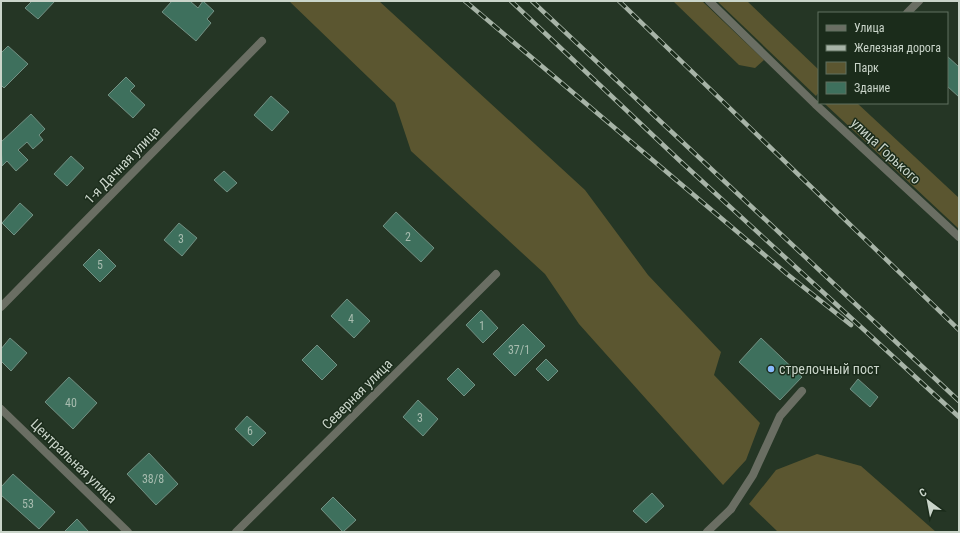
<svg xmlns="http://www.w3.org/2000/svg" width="960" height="533" font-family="'Roboto Condensed',sans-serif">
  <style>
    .green { fill: #5b5630 }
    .building { fill: #3e705d; stroke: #729083 }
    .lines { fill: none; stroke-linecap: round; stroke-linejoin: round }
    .lane { stroke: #6a6e63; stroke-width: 8 }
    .street { stroke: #6a6e63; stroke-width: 8 }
    .rail-casing { stroke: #a7b4a7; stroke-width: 4.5 }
    .rail { stroke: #1b2c1b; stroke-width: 3; stroke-dasharray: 9; stroke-linecap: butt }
    .poi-dot { fill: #88bafc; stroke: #1b2c1b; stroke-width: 1.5 }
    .labels { text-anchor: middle; stroke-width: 3; stroke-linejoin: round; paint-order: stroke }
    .number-label { font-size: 12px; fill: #a7bcaf }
    .street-label { font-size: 14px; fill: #cad5ca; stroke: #1b2c1b }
    .poi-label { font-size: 14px; fill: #cad5ca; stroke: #1b2c1b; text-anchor: start }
  </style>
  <rect width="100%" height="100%" fill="#253625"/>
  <g class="green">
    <path d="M289 1H379L585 190 648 275 721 352 714 375 760 423 746 460 723 485 579 324 545 274 411 151 395 103Z"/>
    <path d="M673 1H702L764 60 755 68 739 65Z"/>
    <path d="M717 1H747L819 70V92L816 96Z"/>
    <path d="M826 103H857L959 198V229L825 104Z"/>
    <path d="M817 454 861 466 936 532H778L749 504 776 470Z"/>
  </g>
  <g class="building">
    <path d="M32 1H55L38 19 25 8Z"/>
    <path d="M172 1H190L198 8 203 1 214 11 207 19 211 23 196 41 162 12Z"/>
    <path d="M8 46 28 64 4 88 1 85V53Z"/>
    <path d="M947 56 959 67V97L947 86Z"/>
    <path d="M126 77 135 86 130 91 145 105 133 118 108 95Z"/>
    <path d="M271 96 289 112 272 131 254 115Z"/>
    <path d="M31 114 45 129 39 135 43 140 33 149 27 142 18 150 28 160 16 171 7 161 2 166 1 142Z"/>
    <path d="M71 156 84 168 67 186 54 174Z"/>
    <path d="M224 171 237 183 227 192 214 180Z"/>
    <path d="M20 203 33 215 14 235 2 223Z"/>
    <path d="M396 212 434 248 421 262 383 226Z"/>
    <path d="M179 223 197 238 182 256 164 240Z"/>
    <path d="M99 249 116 266 100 282 83 265Z"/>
    <path d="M347 299 370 321 354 338 331 316Z"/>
    <path d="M481 310 498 328 483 343 466 325Z"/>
    <path d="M523 324 545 346 515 376 493 354Z"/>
    <path d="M10 338 27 353 11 371 1 361V349Z"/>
    <path d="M761 338 802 377 780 400 739 362Z"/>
    <path d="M317 345 337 365 322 380 302 360Z"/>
    <path d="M546 359 558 371 548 381 536 369Z"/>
    <path d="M458 368 475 385 464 396 447 379Z"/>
    <path d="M69 377 97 403 73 429 45 402Z"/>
    <path d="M858 379 878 397 870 407 850 389Z"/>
    <path d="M418 400 438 419 423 436 403 417Z"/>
    <path d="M247 416 266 433 253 446 235 429Z"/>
    <path d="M149 453 178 484 156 505 127 474Z"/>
    <path d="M13 474 55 512 39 529 1 495V487Z"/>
    <path d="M652 493 664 506 646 523 633 511Z"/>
    <path d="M333 497 356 520 343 532 321 509Z"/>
    <path d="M77 519 89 532H64Z"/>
  </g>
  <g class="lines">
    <path class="lane" d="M731 509 753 475 780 416 802 391"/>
    <g class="street">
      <path d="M709 1 815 104 959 237"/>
      <path d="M907 13 919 1"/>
      <path d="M1 307 262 41"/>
      <path d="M1 409 128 532"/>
      <path d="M236 532 496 274"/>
      <path d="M707 532 731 509"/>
    </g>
    <defs>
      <g id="rail">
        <path d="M465 1 787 274 851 325"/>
        <path d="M511 1 679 160 959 417"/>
        <path d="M532 1 959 401"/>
        <path d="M619 1 959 330"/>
      </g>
    </defs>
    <use href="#rail" class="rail-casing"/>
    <use href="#rail" class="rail"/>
  </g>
  <circle class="poi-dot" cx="771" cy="369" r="4"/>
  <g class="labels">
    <g class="number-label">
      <text x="408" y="241">2</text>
      <text x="181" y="243">3</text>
      <text x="100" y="269">5</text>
      <text x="351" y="323">4</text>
      <text x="482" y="330">1</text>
      <text x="519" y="354">37/1</text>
      <text x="71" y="407">40</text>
      <text x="420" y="422">3</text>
      <text x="250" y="435">6</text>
      <text x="153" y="483">38/8</text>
      <text x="28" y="508">53</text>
    </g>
    <g class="street-label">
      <text transform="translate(886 151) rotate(43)" y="5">улица Горького</text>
      <text transform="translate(122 165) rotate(-46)" y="5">1-я Дачная улица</text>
      <text transform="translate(357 394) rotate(-45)" y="5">Северная улица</text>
      <text transform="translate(74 461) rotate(44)" y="5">Центральная улица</text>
    </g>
    <g class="poi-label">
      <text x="779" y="374">стрелочный пост</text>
    </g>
  </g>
  <rect width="960" height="533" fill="none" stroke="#cad5ca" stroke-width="4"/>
  <rect x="818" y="12" width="130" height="92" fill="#1b2c1b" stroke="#617061"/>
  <rect x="826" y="25" width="20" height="6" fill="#6a6e63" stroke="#617061"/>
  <text x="854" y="32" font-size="12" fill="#cad5ca">Улица</text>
  <rect x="826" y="45" width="20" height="6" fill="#a7b4a7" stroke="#617061"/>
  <text x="854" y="52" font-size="12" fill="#cad5ca">Железная дорога</text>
  <rect x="826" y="62" width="20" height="12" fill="#5b5630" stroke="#617061"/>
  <text x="854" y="72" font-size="12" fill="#cad5ca">Парк</text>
  <rect x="826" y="82" width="20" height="12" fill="#3e705d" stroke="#617061"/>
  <text x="854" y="92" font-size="12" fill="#cad5ca">Здание</text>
  <g transform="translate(928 501) rotate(328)" stroke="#1b2c1b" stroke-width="3" paint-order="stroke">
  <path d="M0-3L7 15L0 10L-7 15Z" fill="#cad5ca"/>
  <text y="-6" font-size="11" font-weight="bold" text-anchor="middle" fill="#cad5ca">С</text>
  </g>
</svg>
